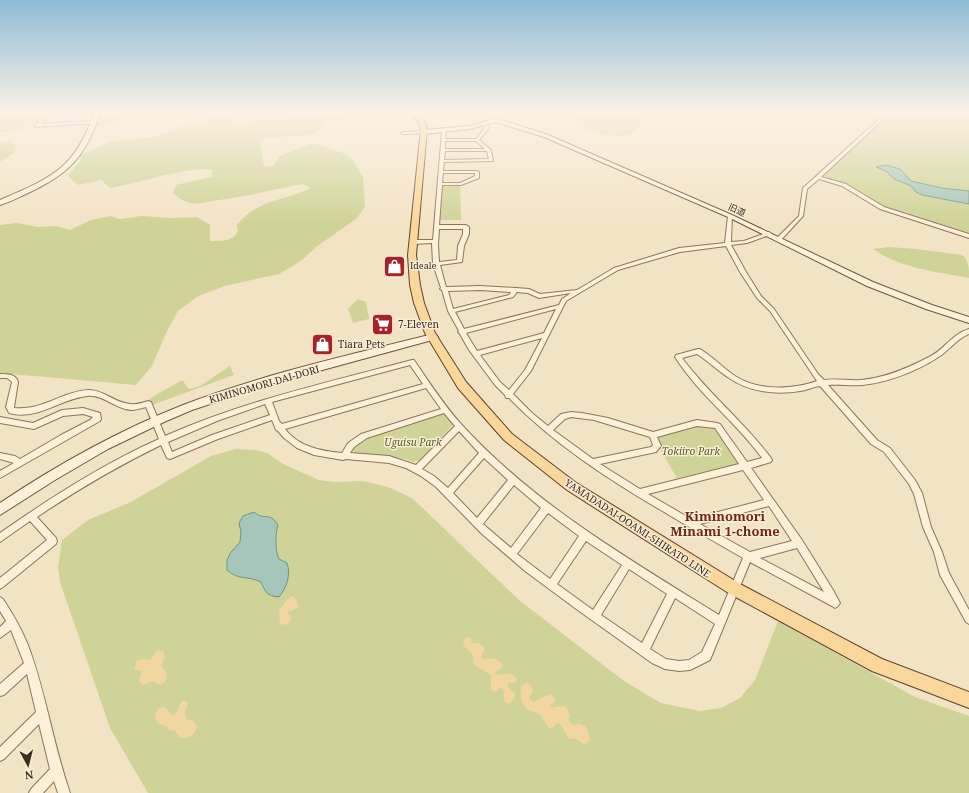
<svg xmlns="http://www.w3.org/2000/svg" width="969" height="793" font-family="'Noto Serif','Noto Sans JP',serif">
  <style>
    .green { fill: #cfd397 }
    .sand { fill: #f1d79f }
    .water { fill: #a7c6bb; stroke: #6c9689 }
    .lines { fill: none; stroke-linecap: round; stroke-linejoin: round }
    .street-casing { stroke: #907358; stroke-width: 2 }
    .secondary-casing { stroke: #72543b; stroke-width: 2 }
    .primary-casing { stroke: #5e412d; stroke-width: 2 }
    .street { fill: #fcf0d9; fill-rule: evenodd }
    .secondary { fill: #fcf0d9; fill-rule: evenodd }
    .primary { fill: #f9d69a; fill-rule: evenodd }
    .labels { text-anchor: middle; stroke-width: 3; stroke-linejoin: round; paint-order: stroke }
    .far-street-label { font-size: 9px; fill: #3f2c1e; stroke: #f9edd5 }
    .far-poi-label { font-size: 9px; fill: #3f2c1e; stroke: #f9edd5; text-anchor: start }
    .poi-label { font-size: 10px; fill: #3f2c1e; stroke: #f9edd5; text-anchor: start }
    .street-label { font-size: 10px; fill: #3f2c1e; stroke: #f9edd5 }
    .park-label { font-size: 10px; font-style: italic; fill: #525e22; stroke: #f9edd5 }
    .near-neighbourhood-label { font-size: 13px; font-weight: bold; fill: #702618; stroke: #f9edd5 }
  </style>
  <rect width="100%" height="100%" fill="#f3e3c5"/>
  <g class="green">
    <path d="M0 113H38L33 117 41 120C27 129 16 132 0 132Z"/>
    <path d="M104 113H137L115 123 89 128 87 126Z"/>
    <path d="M308 113H371L328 122 311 135 268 138 260 142 264 166H273L280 156 312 143 343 153 353 160 363 177 365 207 356 219 316 247 301 261 279 274 225 286 198 296 178 311 167 331 152 366 136 385 0 373V225L17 223 38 227 55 226 70 230 91 220 111 216 120 219 141 216 170 218 197 217 210 225V241C222 241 232 242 238 231L237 225C258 199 281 202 309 189L308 186 302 184 245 196 194 204 182 200 173 193 176 185 211 177 213 170C191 165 135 184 110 188L101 180 78 185 68 176 81 159 78 156 110 142 154 137 183 126 198 125 219 115 239 123 253 120 292 119Z"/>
    <path d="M576 113H639L643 116C641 120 639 127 636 130 623 143 587 131 573 123L574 114Z"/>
    <path d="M891 113H969V234L884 207 855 189 827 178 824 174Z"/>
    <path d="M0 141 12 143 17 146 14 153 0 162Z"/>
    <path d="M444 185H460L461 220H440L442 186Z"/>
    <path d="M889 247 916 249 962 255C969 260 969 269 969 278 937 272 900 268 873 249Z"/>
    <path d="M358 299 366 302 369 319 353 323 348 309Z"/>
    <path d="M230 366 234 375 152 405 149 399 182 380 189 389 200 386Z"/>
    <path d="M440 414H446L453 423 452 426 420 460 413 462 406 459 354 453 353 451 354 447 363 439Z"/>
    <path d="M702 425 714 427 738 461 737 464 677 478 661 451 658 437 661 434Z"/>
    <path d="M236 449 255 450 267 453 283 464 319 480 335 482 363 481 388 487 412 498 519 600 624 681 661 703 700 711 721 708 740 698 755 680 778 621 915 697 969 716V793H148L110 728 60 582 58 567 62 540 88 520 131 502 211 456Z"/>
  </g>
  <g class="sand">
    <path d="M293 596C297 598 298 604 298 608L287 612 291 618 289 623 283 625 280 624 279 610 289 598Z"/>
    <path d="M468 637 471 638 472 643H479L484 647V651L481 657 484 660C492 658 497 657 503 665L501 668 496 671 497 675C506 674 509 672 517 678L516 683H508V687L515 693 514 699 510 704 505 703 503 689 500 687 497 691 493 692 491 689V676C486 670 478 669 473 663 475 651 468 653 463 644L464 639Z"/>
    <path d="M157 651H163L165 656 161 666 167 673 166 682 160 685 153 681 144 685 139 682 142 671 134 669 137 661 142 659 150 660Z"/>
    <path d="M527 683 531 685 533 691 529 697V700L534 702 550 694 556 699 553 704 550 705 551 708 561 706 566 707 570 715 568 720 572 725 580 724 586 727 590 738 588 743 583 744C579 739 575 738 569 739L561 725 557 723 551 729C545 726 545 718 539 714 537 713 533 712 530 711 521 706 520 695 521 686Z"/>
    <path d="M184 700 188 703 185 714 187 719 194 721 197 728C193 736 190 738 181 738L175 731 168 730 167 726 157 723 155 717 158 708 165 707 170 714 174 715C179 710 178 704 184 700Z"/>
  </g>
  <g class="water">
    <path d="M886 165 900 169 911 181 942 188 969 191V204L922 195 916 192 911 186 894 179 886 171 876 167Z"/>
    <path d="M254 512C263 521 272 511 278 526 275 534 275 551 279 559L287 563C291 575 287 587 279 597 267 596 265 592 261 582 247 575 239 581 227 570V560L231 552 240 542 241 532 239 523 243 516Z"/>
  </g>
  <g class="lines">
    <defs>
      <g id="street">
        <path d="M51 113H55L41 124 95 121 97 122 95 123 35 127V125Z"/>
        <path d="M886 113H890L821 177 846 184 884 207 969 234V238L880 209 842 186 819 179 807 189 803 216 781 240H777V238L799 216 803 188Z"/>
        <path d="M484 124H486L489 128 479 140 491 150 493 161 444 162 443 171H477L479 172V178L461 185H442L439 225H466L469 227V234L464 246 462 262 440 265 446 287 480 286 516 288 529 289 540 294 577 290 614 268 679 248 725 243 728 216 730 215 732 216 731 242 744 241 769 232 772 234 747 243 731 245 746 272 761 296 774 309 818 374 824 380C836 378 849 381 861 380 885 378 908 368 929 357 944 350 952 334 969 329V334C956 339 949 351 937 358 917 371 886 383 862 385 850 386 839 384 828 385L877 440 890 448 915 480 922 493 931 527 942 552 949 573 969 610V624L966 622 940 575 934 552 923 527 914 494 909 484 884 452 871 444 820 386C813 387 807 390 800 391 776 395 749 392 729 378 718 371 708 361 697 354L682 358C709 394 744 422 771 458L772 460 771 462 751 468 802 540 833 590 840 603 838 606 835 608 832 606 750 562 710 660 690 670 679 671 665 669 652 663 579 611 525 571 482 534 436 487 421 476 406 468 389 463 346 459 343 460 314 455 297 448 284 438 278 431 276 430 272 420 218 439 170 459 167 458 161 445C118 466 77 490 37 517L56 538 57 541 56 544 3 587 0 589V578L47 540 30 521 0 542V533C50 498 103 464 159 439L146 407C141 408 136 410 131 410 115 409 103 394 87 396 60 399 37 421 9 413L6 407 12 382 11 381 7 378H0V374C8 374 16 374 18 382L14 407V408C43 411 62 391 89 390 104 390 115 403 130 404 136 405 142 403 148 401L151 402 165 436C244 401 329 382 412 360H414C429 382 443 404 461 424 534 504 627 558 719 615L743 558C715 542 687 526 659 509 605 477 553 443 509 398H506L505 395 495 385 469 350 460 334 458 332 459 331 448 311 442 290 440 289 441 288 433 264 432 243 413 244 410 242 413 240H433L442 131 444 130 446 131 445 139H476L485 128ZM445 141H476L485 149H445ZM445 151H487L489 159 444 160ZM443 173H475V176L460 183H442ZM439 229H463V234L458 246 457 260 439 262 438 245ZM726 246 740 272 757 298 770 311 817 381C791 390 759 391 735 376 723 368 713 357 700 349H698L676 355 675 357C699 395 736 422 762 458L747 462 720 424 717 423 697 420 653 432 608 418 582 413 571 412 561 414 548 426 532 413 513 394 531 371 566 301 618 270 680 252ZM480 290 511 292 509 295 453 309 448 291ZM517 292 528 293 539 298 571 293 562 299 559 305 464 329 455 312 513 297ZM556 309 544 333 477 351 466 333ZM542 338 525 370 509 390 500 382 480 355ZM410 365 423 384 282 424 279 421 272 402ZM426 388 441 409 361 434 348 443 342 453C321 451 299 447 285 429ZM265 404 270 415 212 435 172 452 168 442 217 421ZM444 413 455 426 416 465 389 456 350 453 354 447 367 438ZM571 417 594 420 650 437 653 445 651 447 593 459 553 430 565 419ZM697 426 715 428 739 464 640 489 600 464 656 452 661 446 657 437ZM459 431 479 453 448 488 434 476 422 469ZM484 458 508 480 477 518 453 493ZM743 470 764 500 691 519 648 494ZM514 485 541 508 511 548 483 524ZM769 506 792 541 750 552 700 524ZM548 513 579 536 550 579 517 554ZM586 541 622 565 593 610 557 584ZM797 548 824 592 760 558ZM629 569 667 594 642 643 601 615ZM675 598 715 624 702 652 689 660 679 661 666 659 650 649Z"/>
        <path d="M424 131H425V133L403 134 401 133 403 132Z"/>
        <path d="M83 408 100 413 101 419 100 421 0 478V471L14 463 0 459V453L15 456 20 459 61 435 90 420 93 417 83 414 63 416 34 429 0 423V417L33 423 62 410Z"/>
        <path d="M0 597 3 599C13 614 21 628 28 645 46 693 53 744 70 793H58L54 781 43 793H29L31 789 50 769 39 724 4 759 0 761V747L36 712 27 674 4 695 0 696V684L24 663 11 630 0 638V627L6 621 0 611Z"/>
      </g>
      <g id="secondary">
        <path d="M94 113H100C86 156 69 174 28 193 19 197 10 202 0 205V200C51 178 75 169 94 113Z"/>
        <path d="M496 118 548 135 732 215 873 282 932 305 969 317V323L926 309 867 286 728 217 544 137 496 122 470 129 424 134 421 132 424 130 470 126Z"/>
        <path d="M433 334 436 335 438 337 436 339 271 384 192 410 164 422 108 449 55 480 0 515V503C58 464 118 431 183 405 264 374 349 355 433 334Z"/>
      </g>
      <path id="primary" d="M411 113H417L424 120 427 129 416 255 420 285 424 303 435 333 466 382 512 434 575 482 740 584 882 659 969 692V708L872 671 730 594 567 490 504 440 458 388 425 333 414 303 410 285 408 255 421 129 418 121Z"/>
    </defs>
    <use href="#street" class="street-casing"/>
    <use href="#secondary" class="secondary-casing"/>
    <use href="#primary" class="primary-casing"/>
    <use href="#street" class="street"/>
    <use href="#secondary" class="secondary"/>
    <use href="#primary" class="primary"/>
  </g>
  <linearGradient id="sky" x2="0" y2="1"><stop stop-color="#8ebbd6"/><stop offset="0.5" stop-color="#faf2e5"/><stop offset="1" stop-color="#faf2e5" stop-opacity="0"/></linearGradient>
  <rect width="969" height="224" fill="url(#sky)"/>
  <defs>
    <symbol id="shop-square" viewBox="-11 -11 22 22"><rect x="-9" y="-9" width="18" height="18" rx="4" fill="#a62129" stroke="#f9edd5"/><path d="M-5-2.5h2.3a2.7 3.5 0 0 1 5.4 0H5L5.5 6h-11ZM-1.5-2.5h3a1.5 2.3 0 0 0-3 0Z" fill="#fff"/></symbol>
    <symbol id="supermarket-square" viewBox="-11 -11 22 22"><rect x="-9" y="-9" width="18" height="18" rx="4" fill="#a62129" stroke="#f9edd5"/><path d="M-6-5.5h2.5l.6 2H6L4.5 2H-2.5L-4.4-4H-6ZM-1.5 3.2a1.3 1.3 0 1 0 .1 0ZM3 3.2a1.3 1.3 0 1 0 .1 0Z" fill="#fff"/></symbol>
  </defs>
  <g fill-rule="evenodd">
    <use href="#shop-square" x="382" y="254" width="25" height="25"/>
    <use href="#supermarket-square" x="370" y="312" width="25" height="25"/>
    <use href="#shop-square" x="310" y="332" width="25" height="25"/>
  </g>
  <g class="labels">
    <g class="far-street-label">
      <text transform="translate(737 210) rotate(25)" y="3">旧道</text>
    </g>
    <g class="far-poi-label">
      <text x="410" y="269">Ideale</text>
    </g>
    <g class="poi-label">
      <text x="398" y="328">7-Eleven</text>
      <text x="338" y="348">Tiara Pets</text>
    </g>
    <g class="street-label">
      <text transform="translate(264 384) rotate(-16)" y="4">KIMINOMORI DAI-DORI</text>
      <text transform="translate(638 528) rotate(33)" y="4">YAMADADAI-OOAMI-SHIRATO LINE</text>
    </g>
    <g class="park-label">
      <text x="413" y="446">Uguisu Park</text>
      <text x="691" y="455">Tokiiro Park</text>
    </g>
    <g class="near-neighbourhood-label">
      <text x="725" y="521">Kiminomori<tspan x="725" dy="15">Minami 1-chome</tspan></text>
    </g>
  </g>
  <g transform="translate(28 765) rotate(173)" stroke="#f9edd5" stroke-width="3" paint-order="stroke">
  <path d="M0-3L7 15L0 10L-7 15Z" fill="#3f2c1e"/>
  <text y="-6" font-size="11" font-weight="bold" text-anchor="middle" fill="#3f2c1e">N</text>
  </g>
</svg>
